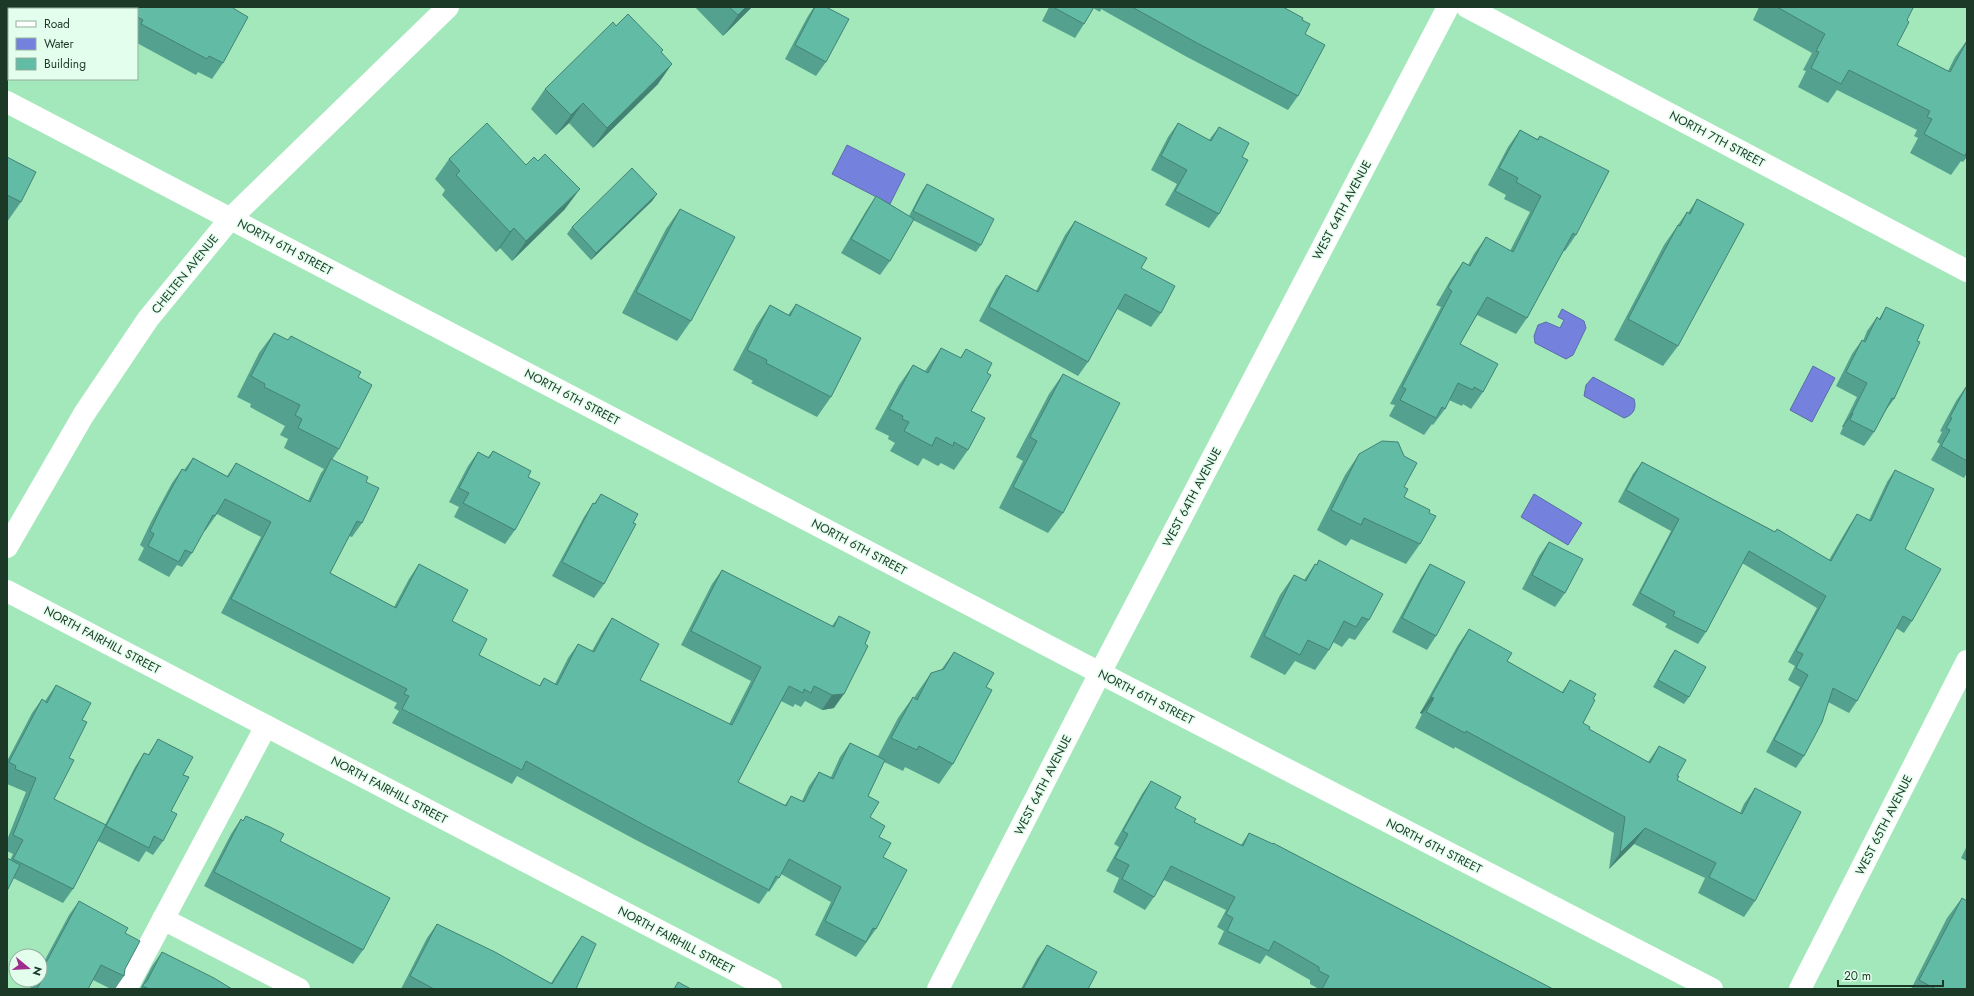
<svg xmlns="http://www.w3.org/2000/svg" width="1974" height="996" font-family="Jost,sans-serif">
  <style>
    .water { fill: #7482dd; stroke: #5a6ca6 }
    .lines { fill: none; stroke-linecap: round; stroke-linejoin: round }
    .minor { stroke: #fff; stroke-width: 22 }
    .wall { fill: #53a18e }
    .shaded-wall { fill: #448374 }
    .building { fill: #61bba5; stroke: #448374 }
    .labels { text-anchor: middle; stroke-width: 3; stroke-linejoin: round; paint-order: stroke }
    .street-label { font-size: 12px; fill: #1c3827; stroke: #e3feec }
  </style>
  <rect width="100%" height="100%" fill="#a3e8bb"/>
  <g class="water">
    <path d="M847 145 905 174 890 204 832 174Z"/>
    <path d="M1562 309 1584 321 1586 328 1573 355 1566 359 1535 343 1534 336 1538 325 1546 322 1560 328 1564 320 1558 317Z"/>
    <path d="M1813 366 1835 378 1812 422 1790 410Z"/>
    <path d="M1593 377 1634 399C1637 409 1633 415 1624 418L1584 396 1586 385Z"/>
    <path d="M1534 494 1582 523 1568 545 1521 517Z"/>
  </g>
  <g class="lines">
    <g class="minor">
      <path d="M1467 7 1967 271"/>
      <path d="M7 102 1100 673 1712 989"/>
      <path d="M7 547 84 414 148 319 230 219 448 7"/>
      <path d="M7 591 771 989"/>
      <path d="M163 919 299 989"/>
      <path d="M126 989 266 726"/>
      <path d="M938 989 1100 673 1448 7"/>
      <path d="M1800 989 1967 661"/>
    </g>
  </g>
  <g class="wall">
    <path d="M127 7H233L223 63 212 79 198 72 196 75 137 43V9H126Z"/>
    <path d="M695 7H752L723 36Z"/>
    <path d="M814 7H826V62L816 76 785 59 808 16Z"/>
    <path d="M1049 7H1283L1302 20 1305 34 1298 96 1288 110 1187 57 1101 9 1100 12 1093 8 1084 24 1075 38 1042 21Z"/>
    <path d="M1759 7H1911L1897 45 1948 71 1955 57 1967 40V157L1963 162 1961 161 1951 175 1910 153 1918 138 1914 136 1917 130 1837 90 1828 103 1798 87 1806 71 1803 70 1812 53 1753 20Z"/>
    <path d="M616 26 662 53 658 84 593 148 569 123 556 135 531 109 545 89Z"/>
    <path d="M1178 123 1209 140 1219 127 1242 157 1219 214 1209 228 1165 205 1177 184 1151 170 1168 137Z"/>
    <path d="M1520 130 1537 139 1540 136 1576 235 1565 251H1563L1527 318 1516 334 1477 315 1460 344 1483 392 1471 409 1463 404 1462 406 1449 400 1445 409 1433 425 1432 424 1424 435 1389 416 1395 405 1390 404 1441 307 1436 305 1451 279 1463 262 1468 265 1474 254 1486 237 1510 251 1530 212 1504 199 1506 195 1488 185 1508 147Z"/>
    <path d="M7 157 21 202 7 222Z"/>
    <path d="M449 159 565 209 512 261 500 248 496 252 442 195 445 190 435 179Z"/>
    <path d="M927 184 981 245 976 252 913 220 890 261 880 275 841 253 866 211 876 196 909 216 922 191Z"/>
    <path d="M657 194 652 201 591 260 567 234 572 227Z"/>
    <path d="M1697 199 1678 346 1663 366 1614 340 1664 245 1687 212 1688 213Z"/>
    <path d="M680 209 691 321 677 341 622 313 666 229Z"/>
    <path d="M1075 221 1141 268 1161 313 1151 327 1117 309 1088 362 1078 376 979 321 996 289 1006 275 1036 291 1065 235Z"/>
    <path d="M796 304 831 397 817 417 751 383 753 381 733 370 756 326 770 305 788 315Z"/>
    <path d="M1886 307 1917 341 1894 399 1886 410 1874 432 1864 446 1840 434 1843 427H1842L1857 397 1836 386 1852 354 1862 340 1863 341 1867 331 1877 317 1879 319Z"/>
    <path d="M274 333 288 340 291 336 358 377 339 449 332 460 366 482 362 523 352 537 349 536 330 573 394 607 409 579 419 564 452 621 479 655 539 686 544 678 555 684 568 658 578 644 592 651 602 633 612 618 640 680 729 724 751 681 681 645 712 584 722 570 832 626 839 616 834 708 822 710 805 701 801 707 795 704 793 707 781 701 738 782 785 805 791 796 802 801 809 786 819 772 831 777 840 757 850 743 878 756 898 718 913 697 914 698 917 693 931 673 941 670 954 652 986 687 953 764 939 784 905 767 903 771 884 762 868 796 870 817 879 837 883 857 876 929 856 957 815 935 831 902 781 874 769 892 768 891 759 904 636 840 517 776 512 784 392 723 399 711 394 708 397 703 221 613 261 537 217 514 205 531 204 530 192 553 182 567 177 565 169 577 138 560 144 548 140 545 151 522 172 483 182 469 184 470 193 458 227 476 236 463 308 501 321 473 324 469 284 448 288 439 280 435 285 426 250 407 251 404 237 397 259 353Z"/>
    <path d="M941 348 960 358 966 349 987 373 971 411 968 450 954 470 941 463 938 466 923 458 918 466 890 451 895 443 888 439 889 436 875 429 899 385 913 365 925 371Z"/>
    <path d="M1063 374V513L1048 533 999 508 1023 461 1016 457 1049 394Z"/>
    <path d="M1967 385V473L1964 478 1931 460 1940 444 1937 442 1942 432 1940 431 1956 401Z"/>
    <path d="M493 451 528 477 515 530 505 544 454 517 459 507 449 502 468 466 478 452 488 457Z"/>
    <path d="M1359 454 1404 497 1429 513 1420 544 1406 564 1351 539 1346 546 1317 530 1345 475Z"/>
    <path d="M1642 462 1829 560 1849 526 1857 514 1869 520 1887 482 1895 470 1905 549 1912 621 1904 633 1896 628 1857 701 1849 713 1828 702 1804 756 1796 768 1766 752 1800 687 1788 680 1795 666 1788 662 1817 608 1742 563 1706 632 1698 644 1665 627 1667 624 1632 605 1671 531 1618 502 1633 474Z"/>
    <path d="M601 494 633 523 604 584 594 598 552 576 584 517 593 503 594 504Z"/>
    <path d="M1549 542 1565 593 1555 607 1522 589 1539 556Z"/>
    <path d="M1319 560 1369 620 1355 640 1349 638 1342 647 1333 642 1329 650 1315 670 1295 661 1285 675 1250 657 1280 595 1294 575 1304 580 1315 564 1316 565Z"/>
    <path d="M1430 564 1436 636 1427 650 1392 632 1421 578Z"/>
    <path d="M1469 629 1507 661 1562 692 1570 680 1593 699 1583 723 1589 729 1648 762 1659 746 1677 776V780L1740 813 1744 804 1755 788V901L1744 917 1698 893 1705 878 1634 844 1609 869 1614 833 1455 747 1454 749 1415 728 1422 714 1420 713 1458 645Z"/>
    <path d="M1675 650 1689 697 1684 704 1653 687 1670 657Z"/>
    <path d="M56 685 82 720 54 799 105 825 135 767 144 753 148 755 158 739 183 775 171 811 163 841 153 855 146 851 139 862 98 841 73 889 63 903 13 878 10 860 13 854 7 851V840L26 792 7 784V761L32 713 42 699 45 701Z"/>
    <path d="M1151 781 1175 808 1194 822 1241 845 1249 833 1272 844 1273 843 1553 989H1319L1310 984V980L1266 955 1260 964 1218 944 1224 931 1217 927 1226 910 1164 880 1154 897 1145 910 1113 892 1119 878 1106 871 1119 847 1114 844 1142 794Z"/>
    <path d="M246 816 280 841 363 950 353 964 204 886 231 834 241 819 243 821Z"/>
    <path d="M1967 846V861L1961 858Z"/>
    <path d="M1962 898 1967 989H1911L1947 918Z"/>
    <path d="M79 901 125 933V969L124 976 115 989H111L93 980 88 989H30L34 980H40V969L69 915Z"/>
    <path d="M437 924 551 983 572 950 582 936 576 989H401L427 938Z"/>
    <path d="M1047 945 1088 989H1021L1037 959Z"/>
    <path d="M162 952 232 989H140L152 966Z"/>
  </g>
  <g class="shaded-wall">
    <path d="M746 7H752L723 36 738 15Z"/>
    <path d="M672 64 658 84 593 148 607 128Z"/>
    <path d="M583 103 569 123 556 135 571 115Z"/>
    <path d="M580 189 565 209 512 261 526 241Z"/>
    <path d="M657 194 652 201 591 260 596 253Z"/>
    <path d="M514 228 500 248 496 252 510 232Z"/>
    <path d="M1852 413H1853L1843 427H1842Z"/>
    <path d="M844 694 834 708 822 710 832 695Z"/>
    <path d="M1431 697 1434 698 1422 714 1420 713Z"/>
    <path d="M1645 828 1634 844 1609 869 1620 853Z"/>
  </g>
  <g class="building">
    <path d="M130 7H233V8L248 17 223 63 209 56 207 59 141 24 143 20 137 17V9H129Z"/>
    <path d="M729 7H746L738 15Z"/>
    <path d="M815 7H826L849 19 826 62 795 45Z"/>
    <path d="M1053 7H1094L1084 24Z"/>
    <path d="M1132 7H1283L1303 18 1302 20 1310 24 1305 34 1325 45 1298 96 1197 43Z"/>
    <path d="M1777 7H1911L1913 8 1907 20 1909 22 1897 45 1950 72 1967 41V151L1965 156 1924 134 1932 119 1927 117 1930 111 1849 70 1841 84 1811 68 1819 52 1816 51 1825 34Z"/>
    <path d="M628 14 663 50 661 52 672 64 607 128 583 103 571 115 545 89 613 22 616 26Z"/>
    <path d="M487 123 526 165 534 157 538 161 545 154 580 189 526 241 514 228 510 232 456 175 460 171 449 159Z"/>
    <path d="M1178 123 1211 141 1219 127 1249 143 1242 157 1248 160 1219 214 1175 191 1187 170 1161 156Z"/>
    <path d="M1520 130 1538 140 1540 136 1609 171 1576 235 1573 233 1527 318 1487 297 1460 344 1498 364 1483 392 1474 387 1473 390 1458 383 1445 409 1442 407 1436 418 1400 400 1406 389 1402 387 1452 291 1448 288 1463 262 1470 266 1486 237 1513 252 1541 196 1516 182 1518 178 1499 168Z"/>
    <path d="M7 157 36 172 21 202 7 195Z"/>
    <path d="M632 168 657 194 596 253 572 227Z"/>
    <path d="M927 184 994 219 981 245 913 211Z"/>
    <path d="M876 196 914 219 890 261 851 239Z"/>
    <path d="M1697 199 1744 224 1678 346 1628 319 1678 225 1680 226 1687 212 1690 214Z"/>
    <path d="M680 209 735 237 691 321 636 292Z"/>
    <path d="M1075 221 1147 258 1141 268 1175 286 1161 313 1125 294 1088 362 989 307 1006 275 1038 292Z"/>
    <path d="M796 304 861 338 831 397 766 363 767 360 747 350 770 305 790 316Z"/>
    <path d="M1886 307 1924 325 1917 341 1920 342 1894 399 1892 398 1874 432 1850 420 1853 413H1852L1867 383 1846 372 1862 340 1865 342 1877 317 1880 320Z"/>
    <path d="M274 333 288 340 291 336 361 372 358 377 372 385 339 449 298 428 302 419 295 415 300 405 264 387 265 384 251 376Z"/>
    <path d="M941 348 961 358 966 349 992 363 987 373 991 375 971 411 985 418 968 450 954 442 953 446 936 437 932 446 904 431 909 422 902 419 903 416 889 409 913 365 928 373Z"/>
    <path d="M1063 374 1120 403 1063 513 1013 487 1037 441 1030 437Z"/>
    <path d="M1966 387H1967V461L1941 446 1950 430 1946 428 1952 418 1950 417Z"/>
    <path d="M1382 441 1398 442 1404 456 1417 463 1404 487 1408 489 1404 497 1430 510 1429 513 1436 516 1420 544 1364 518 1361 525 1331 510 1359 454Z"/>
    <path d="M493 451 531 471 528 477 540 483 515 530 463 503 469 493 459 488 478 452 489 458Z"/>
    <path d="M193 458 228 477 236 463 310 502 331 459 368 477 366 482 379 488 362 523 357 521 330 573 396 608 419 564 468 590 452 621 487 639 479 655 540 686 544 678 557 685 578 644 594 652 612 618 659 644 640 680 732 725 761 667 691 631 722 570 834 627 839 616 870 632 865 644 868 646 844 694 832 695 814 686 811 693 804 689 803 693 789 686 738 782 786 806 791 796 804 802 819 772 833 779 850 743 885 760 868 796 879 802 870 817 885 826 879 837 891 843 883 857 907 870 876 929 873 928 866 942 825 921 841 887 789 859 779 878 776 876 769 890 646 826 526 761 522 770 402 709 409 696 404 694 407 689 231 599 271 522 225 499 215 516 213 515 192 553 185 550 179 562 148 546 154 534 150 531 161 508 182 469 186 471Z"/>
    <path d="M1642 462 1775 532 1777 529 1831 561 1857 514 1871 521 1895 470 1934 489 1905 549 1941 569 1912 621 1903 616 1857 701 1833 688 1822 722 1804 756 1774 740 1808 675 1796 668 1803 654 1796 651 1826 596 1749 551 1706 632 1673 616 1675 612 1640 593 1679 519 1626 490Z"/>
    <path d="M601 494 638 514 633 523 636 524 604 584 562 562 593 503 595 504Z"/>
    <path d="M1549 542 1583 559 1565 593 1532 575Z"/>
    <path d="M1319 560 1383 594 1369 620 1362 617 1356 627 1344 621 1329 650 1308 640 1300 655 1264 636 1294 575 1306 581 1315 564 1317 565Z"/>
    <path d="M1430 564 1465 582 1436 636 1402 618Z"/>
    <path d="M1469 629 1512 653 1507 661 1563 693 1570 680 1596 694 1593 699 1595 700 1583 723 1590 727 1589 729 1650 763 1659 746 1686 760 1677 776H1679L1677 780 1742 814 1755 788 1801 812 1755 901 1709 877 1716 863 1645 828 1620 853 1625 817 1466 731 1465 733 1426 712 1434 698 1431 697Z"/>
    <path d="M1675 650 1706 667 1689 697 1658 680Z"/>
    <path d="M954 652 994 673 986 687 992 690 953 764 919 746 917 750 891 738 913 697 917 700 931 673 944 669Z"/>
    <path d="M56 685 91 703 82 720 87 722 69 758 74 760 54 799 106 825 73 889 13 859 23 840 13 835 36 778 15 769 16 766 9 762 42 699 47 703Z"/>
    <path d="M158 739 193 757 183 775 189 777 171 811 177 814 163 841 154 836 149 848 106 826 144 753 149 755Z"/>
    <path d="M1151 781 1181 797 1175 808 1196 819 1194 822 1243 846 1249 833 1273 844V843L1553 989H1322L1329 976 1319 971V967L1274 941 1269 951 1227 931 1233 918 1226 914 1235 897 1171 866 1154 897 1122 879 1129 865 1115 858 1128 834 1123 831Z"/>
    <path d="M246 816 268 826 284 834 280 841 390 898 363 950 214 872 241 819 243 821Z"/>
    <path d="M7 858 20 865 7 891Z"/>
    <path d="M1962 898 1967 901V989H1936L1919 980Z"/>
    <path d="M79 901 128 928 125 933 140 941 125 969 124 976 101 965 88 989H37L43 978 40 976V974Z"/>
    <path d="M437 924 495 952 552 984 582 936 596 944 576 989H434L410 976Z"/>
    <path d="M1047 945 1097 972 1088 989H1023Z"/>
    <path d="M162 952 214 978 232 989H149L142 986 147 981Z"/>
    <path d="M678 982 691 989H674Z"/>
  </g>
  <g class="labels">
    <g class="street-label">
      <text transform="translate(1717 139) rotate(28)" y="4">NORTH 7TH STREET</text>
      <text transform="translate(1342 210) rotate(-62)" y="4">WEST 64TH AVENUE</text>
      <text transform="translate(285 247) rotate(28)" y="4">NORTH 6TH STREET</text>
      <text transform="translate(185 274) rotate(-51)" y="4">CHELTEN AVENUE</text>
      <text transform="translate(572 397) rotate(28)" y="4">NORTH 6TH STREET</text>
      <text transform="translate(1192 497) rotate(-62)" y="4">WEST 64TH AVENUE</text>
      <text transform="translate(859 547) rotate(28)" y="4">NORTH 6TH STREET</text>
      <text transform="translate(102 640) rotate(28)" y="4">NORTH FAIRHILL STREET</text>
      <text transform="translate(1146 697) rotate(27)" y="4">NORTH 6TH STREET</text>
      <text transform="translate(1043 785) rotate(-63)" y="4">WEST 64TH AVENUE</text>
      <text transform="translate(389 790) rotate(28)" y="4">NORTH FAIRHILL STREET</text>
      <text transform="translate(1884 825) rotate(-63)" y="4">WEST 65TH AVENUE</text>
      <text transform="translate(1434 846) rotate(27)" y="4">NORTH 6TH STREET</text>
      <text transform="translate(676 940) rotate(28)" y="4">NORTH FAIRHILL STREET</text>
    </g>
  </g>
  <rect width="1974" height="996" fill="none" stroke="#1c3827" stroke-width="16"/>
  <rect x="8" y="8" width="130" height="72" fill="#e3feec" stroke="#93af9d"/>
  <rect x="16" y="21" width="20" height="6" fill="#ffffff" stroke="#93af9d"/>
  <text x="44" y="28" font-size="12" fill="#1c3827">Road</text>
  <rect x="16" y="38" width="20" height="12" fill="#7482dd" stroke="#93af9d"/>
  <text x="44" y="48" font-size="12" fill="#1c3827">Water</text>
  <rect x="16" y="58" width="20" height="12" fill="#61bba5" stroke="#93af9d"/>
  <text x="44" y="68" font-size="12" fill="#1c3827">Building</text>
  <g transform="translate(28 968) rotate(108)"><circle r="19" fill="#e3feec" stroke="#93af9d"/>
  <path d="M0-3L7 15L0 10L-7 15Z" fill="#9e2d8b"/>
  <text y="-6" font-size="11" font-weight="bold" text-anchor="middle" fill="#1c3827">N</text>
  </g>
  <path d="M1838 980v6h105v-6" fill="none" stroke="#1c3827" stroke-width="2"/>
  <text x="1844" y="980" font-size="12" fill="#1c3827" stroke="#e3feec" stroke-width="3" paint-order="stroke">20 m</text>
</svg>
